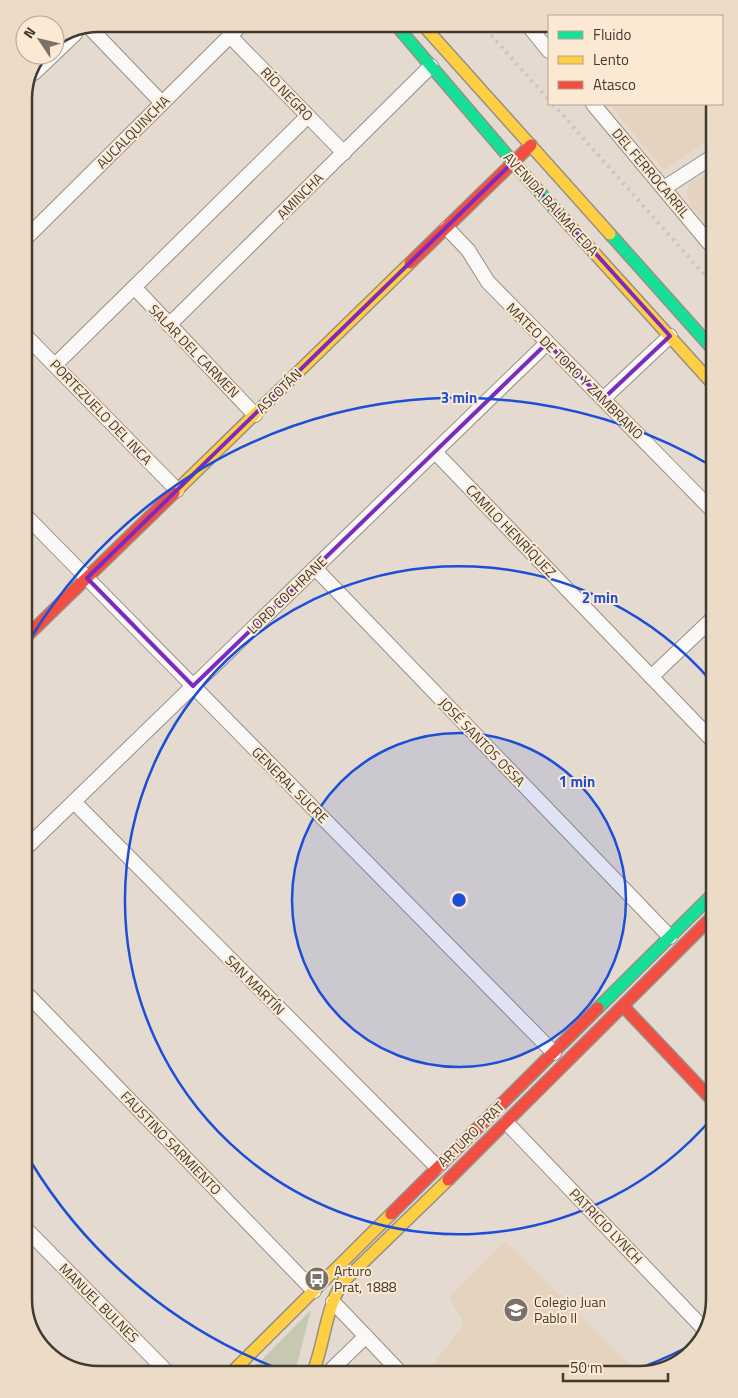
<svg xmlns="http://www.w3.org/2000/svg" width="738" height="1398" font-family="'Titillium Web',sans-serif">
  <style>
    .built { fill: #e4d3bf }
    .green { fill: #c7c8b1 }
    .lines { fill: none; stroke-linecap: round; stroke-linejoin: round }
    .street-casing { stroke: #968f87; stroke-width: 16 }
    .fast-casing { stroke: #968f87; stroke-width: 14 }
    .slow-casing { stroke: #968f87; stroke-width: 14 }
    .jam-casing { stroke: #968f87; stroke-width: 14 }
    .street { stroke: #fbf9f8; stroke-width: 14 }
    .fast { stroke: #16e098; stroke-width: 11 }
    .slow { stroke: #ffcf43; stroke-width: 11 }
    .jam { stroke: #f24e42; stroke-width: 11 }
    .rail { stroke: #c9c6c2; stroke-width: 4; stroke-dasharray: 2.5 5; stroke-linecap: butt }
    .marked { fill: none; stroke: #7b2cbf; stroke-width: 4; stroke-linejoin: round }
    .ring { fill: none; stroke: #1d4ed8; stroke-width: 2.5 }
    .labels { text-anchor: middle; stroke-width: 4; stroke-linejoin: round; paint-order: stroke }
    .street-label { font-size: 14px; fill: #413a31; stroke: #fbe9d3 }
    .poi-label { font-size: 14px; fill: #413a31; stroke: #fbe9d3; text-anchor: start }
    .rim { fill: none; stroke: #413a31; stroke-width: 2.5 }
    .centre { fill: #1d4ed8; stroke: #fbe9d3; stroke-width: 2.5 }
    .ring-label { font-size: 15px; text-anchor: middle; font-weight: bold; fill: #1d4ed8; stroke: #fbe9d3; stroke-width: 4; stroke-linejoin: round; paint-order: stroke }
  </style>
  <rect width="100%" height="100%" fill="#e4dacf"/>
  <g class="built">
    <path d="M609 104H709V140L664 170Z"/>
    <path d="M709 171V228L692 207 686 194 690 183Z"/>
    <path d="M505 1241 634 1369 428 1371 464 1324 449 1297Z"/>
  </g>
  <path class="green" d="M311 1310 295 1372 249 1373Z"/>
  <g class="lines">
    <defs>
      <g id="street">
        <path d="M527 24 549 51"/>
        <path d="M90 28 162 103"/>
        <path d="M230 36 344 153"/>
        <path d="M55 53 75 34"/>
        <path d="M34 73 53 55"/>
        <path d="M593 104 709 243"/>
        <path d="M664 188 709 159"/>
        <path d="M447 228 468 250 488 282 710 508"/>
        <path d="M25 239 242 24"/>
        <path d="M134 287 255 415"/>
        <path d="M169 325 431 66"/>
        <path d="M25 335 177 490"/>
        <path d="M55 365 308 116"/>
        <path d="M603 399 670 336"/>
        <path d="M435 452 712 740"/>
        <path d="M26 516 554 1053"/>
        <path d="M315 568 670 937"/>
        <path d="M651 677 711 620"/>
        <path d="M74 802 437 1167"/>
        <path d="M27 847 547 343"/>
        <path d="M28 995 314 1291"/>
        <path d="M507 1123 705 1330"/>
        <path d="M29 1232 168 1373"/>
        <path d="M333 1302 399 1371"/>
        <path d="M329 1372 366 1336"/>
      </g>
      <g id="fast">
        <path d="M395 24 513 162 561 216"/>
        <path d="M610 234 710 346"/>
        <path d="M598 1008 712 895"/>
      </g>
      <g id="slow">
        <path d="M422 24 610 234"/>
        <path d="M561 216 710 381"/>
        <path d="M174 493 410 263"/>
        <path d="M313 1372C325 1342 325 1309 343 1282L448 1180"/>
        <path d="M231 1373 391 1214"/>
      </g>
      <g id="jam">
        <path d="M410 263 531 145"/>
        <path d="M26 637 174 493"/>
        <path d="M623 1006 713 1101"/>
        <path d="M448 1180 712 917"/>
        <path d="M391 1214 598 1008"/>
      </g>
    </defs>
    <use href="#street" class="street-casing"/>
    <use href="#fast" class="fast-casing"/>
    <use href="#slow" class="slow-casing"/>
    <use href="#jam" class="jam-casing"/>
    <use href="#street" class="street"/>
    <use href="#fast" class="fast"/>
    <use href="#slow" class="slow"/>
    <use href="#jam" class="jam"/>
    <g class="rail">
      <path d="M481 24 549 100"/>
      <path d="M553 104 709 280"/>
    </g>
  </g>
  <path class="marked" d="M513 162 670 336 603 399 547 343 193 686 87 578Z"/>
  <circle cx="459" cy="900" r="167" fill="#1d4ed8" fill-opacity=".12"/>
  <g class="ring">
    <circle cx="459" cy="900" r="167"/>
    <path d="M713 1117A334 334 0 1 1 711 681"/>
    <path d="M699 1341A502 502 0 0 1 643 1367M287 1372A502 502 0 0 1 31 1162M29 641A502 502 0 0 1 710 465"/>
  </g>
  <defs>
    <symbol id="bus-disc" viewBox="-11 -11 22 22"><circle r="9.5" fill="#7a7268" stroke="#fbe9d3"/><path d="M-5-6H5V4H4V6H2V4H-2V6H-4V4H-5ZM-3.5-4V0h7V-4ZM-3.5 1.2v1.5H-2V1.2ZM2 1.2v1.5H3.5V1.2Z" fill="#fff"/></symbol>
    <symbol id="school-disc" viewBox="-11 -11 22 22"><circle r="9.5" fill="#7a7268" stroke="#fbe9d3"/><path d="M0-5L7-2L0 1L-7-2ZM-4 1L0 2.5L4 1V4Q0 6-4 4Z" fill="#fff"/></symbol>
  </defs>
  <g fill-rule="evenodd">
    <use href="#bus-disc" x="303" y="1265" width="28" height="28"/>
    <use href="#school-disc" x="502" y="1296" width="28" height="28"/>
  </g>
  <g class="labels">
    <g class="street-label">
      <text transform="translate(287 94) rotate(46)" y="5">RÍO NEGRO</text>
      <text transform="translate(133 132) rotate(-45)" y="5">AUCALQUINCHA</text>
      <text transform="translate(651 173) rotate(50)" y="5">DEL FERROCARRIL</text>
      <text transform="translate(300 196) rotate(-45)" y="5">AMINCHA</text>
      <text transform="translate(551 204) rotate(48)" y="5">AVENIDA BALMACEDA</text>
      <text transform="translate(194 351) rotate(46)" y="5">SALAR DEL CARMEN</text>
      <text transform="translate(575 371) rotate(45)" y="5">MATEO DE TORO Y ZAMBRANO</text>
      <text transform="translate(279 391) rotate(-44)" y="5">ASCOTÁN</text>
      <text transform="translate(101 412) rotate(46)" y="5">PORTEZUELO DEL INCA</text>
      <text transform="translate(511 531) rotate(46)" y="5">CAMILO HENRÍQUEZ</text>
      <text transform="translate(287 595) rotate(-44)" y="5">LORD COCHRANE</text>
      <text transform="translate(482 742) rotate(46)" y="5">JOSÉ SANTOS OSSA</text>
      <text transform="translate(290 785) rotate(45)" y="5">GENERAL SUCRE</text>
      <text transform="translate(255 985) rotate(45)" y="5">SAN MARTÍN</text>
      <text transform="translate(471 1134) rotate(-44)" y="5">ARTURO PRAT</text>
      <text transform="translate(171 1143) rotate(46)" y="5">FAUSTINO SARMIENTO</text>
      <text transform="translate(606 1226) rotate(46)" y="5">PATRICIO LYNCH</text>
      <text transform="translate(99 1303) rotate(45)" y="5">MANUEL BULNES</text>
    </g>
    <g class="poi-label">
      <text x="334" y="1276">Arturo<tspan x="334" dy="16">Prat, 1888</tspan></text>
      <text x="534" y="1307">Colegio Juan<tspan x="534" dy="16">Pablo II</tspan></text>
    </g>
  </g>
  <path d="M0 0H738V1398H0ZM99 32H639A67 67 0 0 1 706 99V1299A67 67 0 0 1 639 1366H99A67 67 0 0 1 32 1299V99A67 67 0 0 1 99 32Z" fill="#ecdbc6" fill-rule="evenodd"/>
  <path class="rim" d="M99 32H639A67 67 0 0 1 706 99V1299A67 67 0 0 1 639 1366H99A67 67 0 0 1 32 1299V99A67 67 0 0 1 99 32Z"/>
  <circle cx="459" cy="900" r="8" class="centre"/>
  <g class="ring-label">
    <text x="459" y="403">3 min</text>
    <text x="600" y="603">2 min</text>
    <text x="577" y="787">1 min</text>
  </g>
  <rect x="548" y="15" width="175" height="90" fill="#fbe9d3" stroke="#b1a392"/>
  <rect x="558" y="31" width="25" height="8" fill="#16e098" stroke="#b1a392"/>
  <text x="593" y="40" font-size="15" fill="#413a31">Fluido</text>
  <rect x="558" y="56" width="25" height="8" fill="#ffcf43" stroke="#b1a392"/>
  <text x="593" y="65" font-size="15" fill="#413a31">Lento</text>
  <rect x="558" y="81" width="25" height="8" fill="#f24e42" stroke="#b1a392"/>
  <text x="593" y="90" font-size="15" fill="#413a31">Atasco</text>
  <g transform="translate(40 40) rotate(305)"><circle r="24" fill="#fbe9d3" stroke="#b1a392"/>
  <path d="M0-4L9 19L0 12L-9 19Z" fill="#7a7268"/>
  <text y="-8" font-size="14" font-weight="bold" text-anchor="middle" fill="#413a31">N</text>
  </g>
  <path d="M563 1373v8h105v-8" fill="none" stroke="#413a31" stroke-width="2.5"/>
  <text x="570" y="1373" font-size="15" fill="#413a31" stroke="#fbe9d3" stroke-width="4" paint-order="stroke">50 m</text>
</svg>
